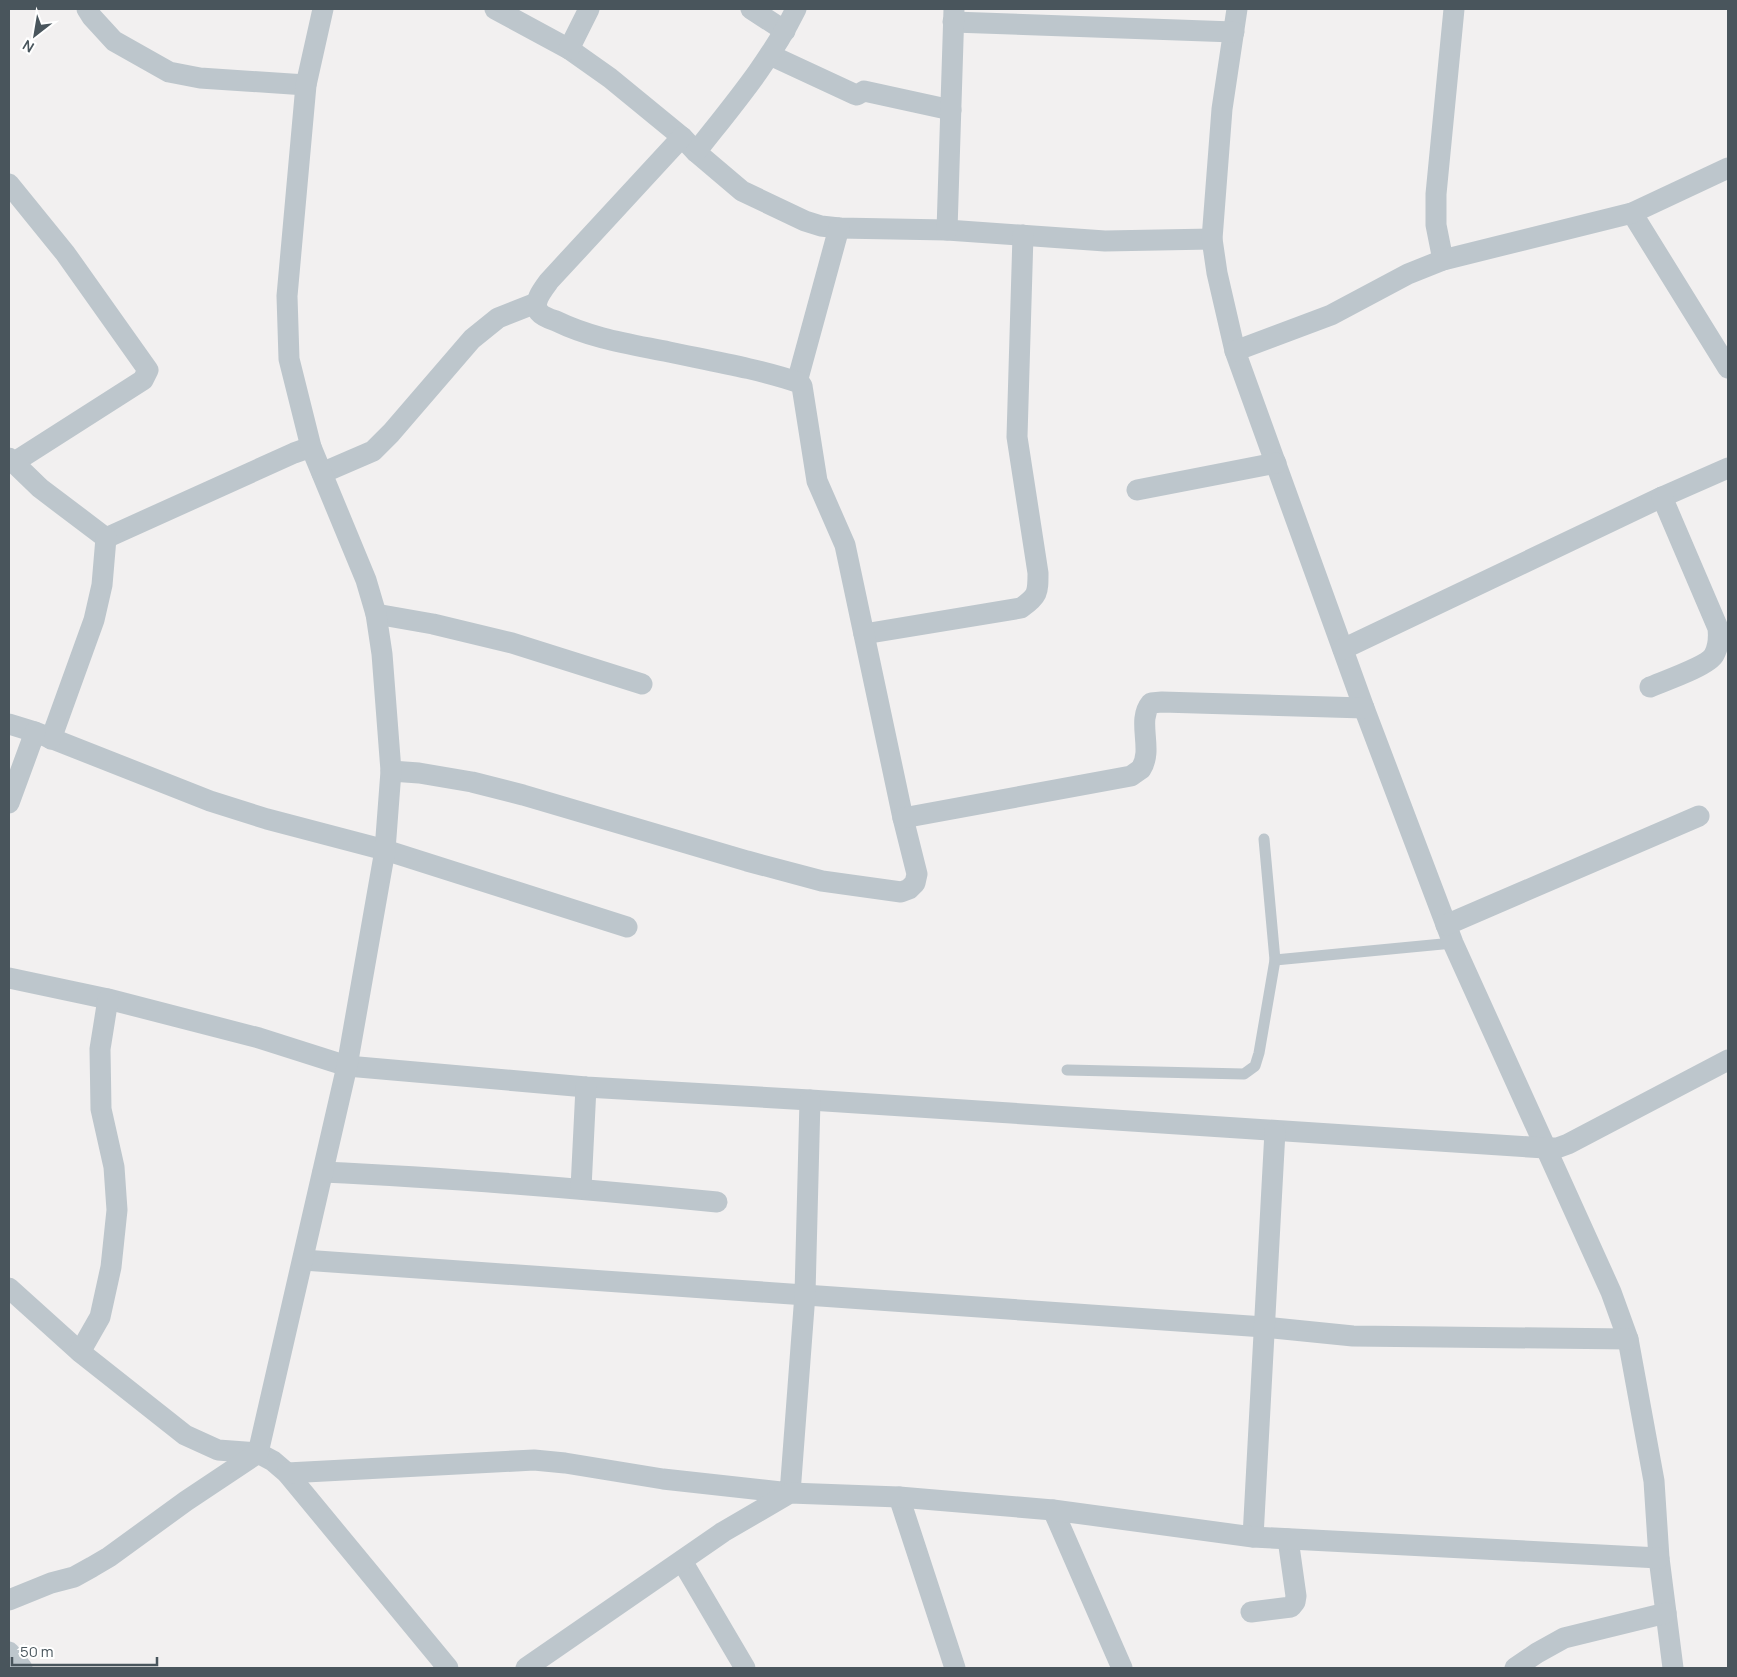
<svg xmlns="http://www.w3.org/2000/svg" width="1737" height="1677" font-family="Manrope,sans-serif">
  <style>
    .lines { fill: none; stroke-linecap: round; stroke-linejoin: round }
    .service { stroke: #bdc6cc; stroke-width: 11 }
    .minor { stroke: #bdc6cc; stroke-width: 21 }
  </style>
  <rect width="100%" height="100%" fill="#f2f0f0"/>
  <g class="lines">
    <g class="service">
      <path d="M1275 960 1453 943"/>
      <path d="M1067 1070 1244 1074 1255 1066 1259 1053 1275 960 1264 839"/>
    </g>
    <g class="minor">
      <path d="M87 9 92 17 114 41 169 72 200 78 306 85"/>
      <path d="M495 9 569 49 610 78 682 137 696 152 742 191 805 221 821 226 839 228 947 230 1105 241 1212 239"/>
      <path d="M751 9 785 31"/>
      <path d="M1237 9 1222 109 1212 239 1217 273 1235 351 1364 708 1453 943 1611 1292 1628 1339 1654 1481 1659 1558 1673 1668"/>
      <path d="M953 22 1234 32"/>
      <path d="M569 49 589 9"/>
      <path d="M770 55 854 94 857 95 864 91 951 110"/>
      <path d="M696 152C732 106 770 62 796 9"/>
      <path d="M9 184 65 253 148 370 143 380 13 463"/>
      <path d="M1632 213 1728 368"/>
      <path d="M947 230 954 9"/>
      <path d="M1443 260 1436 225V194L1454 9"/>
      <path d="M1235 351 1331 315 1408 274 1443 260 1632 213 1728 168"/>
      <path d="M797 382 839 228"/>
      <path d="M9 458 40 488 106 538"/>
      <path d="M322 473 373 451 391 433 472 339 498 318 536 303"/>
      <path d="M1137 490 1276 463"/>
      <path d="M106 538 294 453 311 447"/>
      <path d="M376 614 433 624 512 643 642 684"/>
      <path d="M864 634 1021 608C1038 596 1038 593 1038 573L1017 437 1023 235"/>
      <path d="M1343 649 1662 497 1728 468"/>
      <path d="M1650 687C1664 681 1708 666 1714 655 1719 646 1719 638 1718 628L1662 497"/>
      <path d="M9 724 35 732 210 801 267 819 385 850 627 927"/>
      <path d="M51 739 94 620 102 585 106 538"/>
      <path d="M391 771 419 773 472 782 523 795 747 861 822 881 901 892 909 889 915 883 917 874 903 818 845 545 817 481 802 386 800 383C759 369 712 361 669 352 630 344 593 339 556 321 550 319 543 317 539 312 532 303 543 289 549 281L682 137"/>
      <path d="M9 803 35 732"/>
      <path d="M903 818 1131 776C1134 774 1138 771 1141 769 1154 749 1136 721 1151 703L1162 702 1364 708"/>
      <path d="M1446 925 1699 816"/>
      <path d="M9 978 108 999 259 1038 347 1066 586 1087 810 1100 1545 1148H1557L1568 1144 1728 1060"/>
      <path d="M323 1172C455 1178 586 1189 717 1202"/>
      <path d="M581 1188 586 1087"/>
      <path d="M303 1260 1264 1327 1353 1336 1628 1339"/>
      <path d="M9 1288 80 1352 185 1435 218 1450 258 1453 273 1461 287 1473 448 1668"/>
      <path d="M80 1352 100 1317 111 1267 117 1210 114 1167 101 1109 100 1049 108 999"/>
      <path d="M287 1473 534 1460 565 1463 663 1479 790 1493 805 1294 810 1100"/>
      <path d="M899 1497 955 1668"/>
      <path d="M1053 1510 1122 1668"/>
      <path d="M1253 1537 1275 1131"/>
      <path d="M682 1561 745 1668"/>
      <path d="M9 1600 51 1583 74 1577 92 1567 109 1557 186 1501 258 1453 347 1066 385 850 391 771 382 654 376 614 366 580 311 447 289 359 287 296 306 85 323 9"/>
      <path d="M1251 1612 1291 1607 1295 1602 1296 1596 1288 1539"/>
      <path d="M9 1652 22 1668"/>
      <path d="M526 1668 723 1532 790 1493 899 1497 1053 1510 1253 1537 1659 1558"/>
      <path d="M1515 1668 1537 1653 1564 1638 1666 1613"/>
    </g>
  </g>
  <rect width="1737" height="1677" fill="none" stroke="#49555c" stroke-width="20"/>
  <g transform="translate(35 35) rotate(211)" stroke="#ffffff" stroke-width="4" paint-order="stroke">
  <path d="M0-4L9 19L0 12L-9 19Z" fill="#49555c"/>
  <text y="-8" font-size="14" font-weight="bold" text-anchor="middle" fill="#49555c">N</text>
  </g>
  <path d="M12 1657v8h145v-8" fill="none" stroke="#49555c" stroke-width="2.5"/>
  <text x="20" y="1657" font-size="15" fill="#49555c" stroke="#ffffff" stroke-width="4" paint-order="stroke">50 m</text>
</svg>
